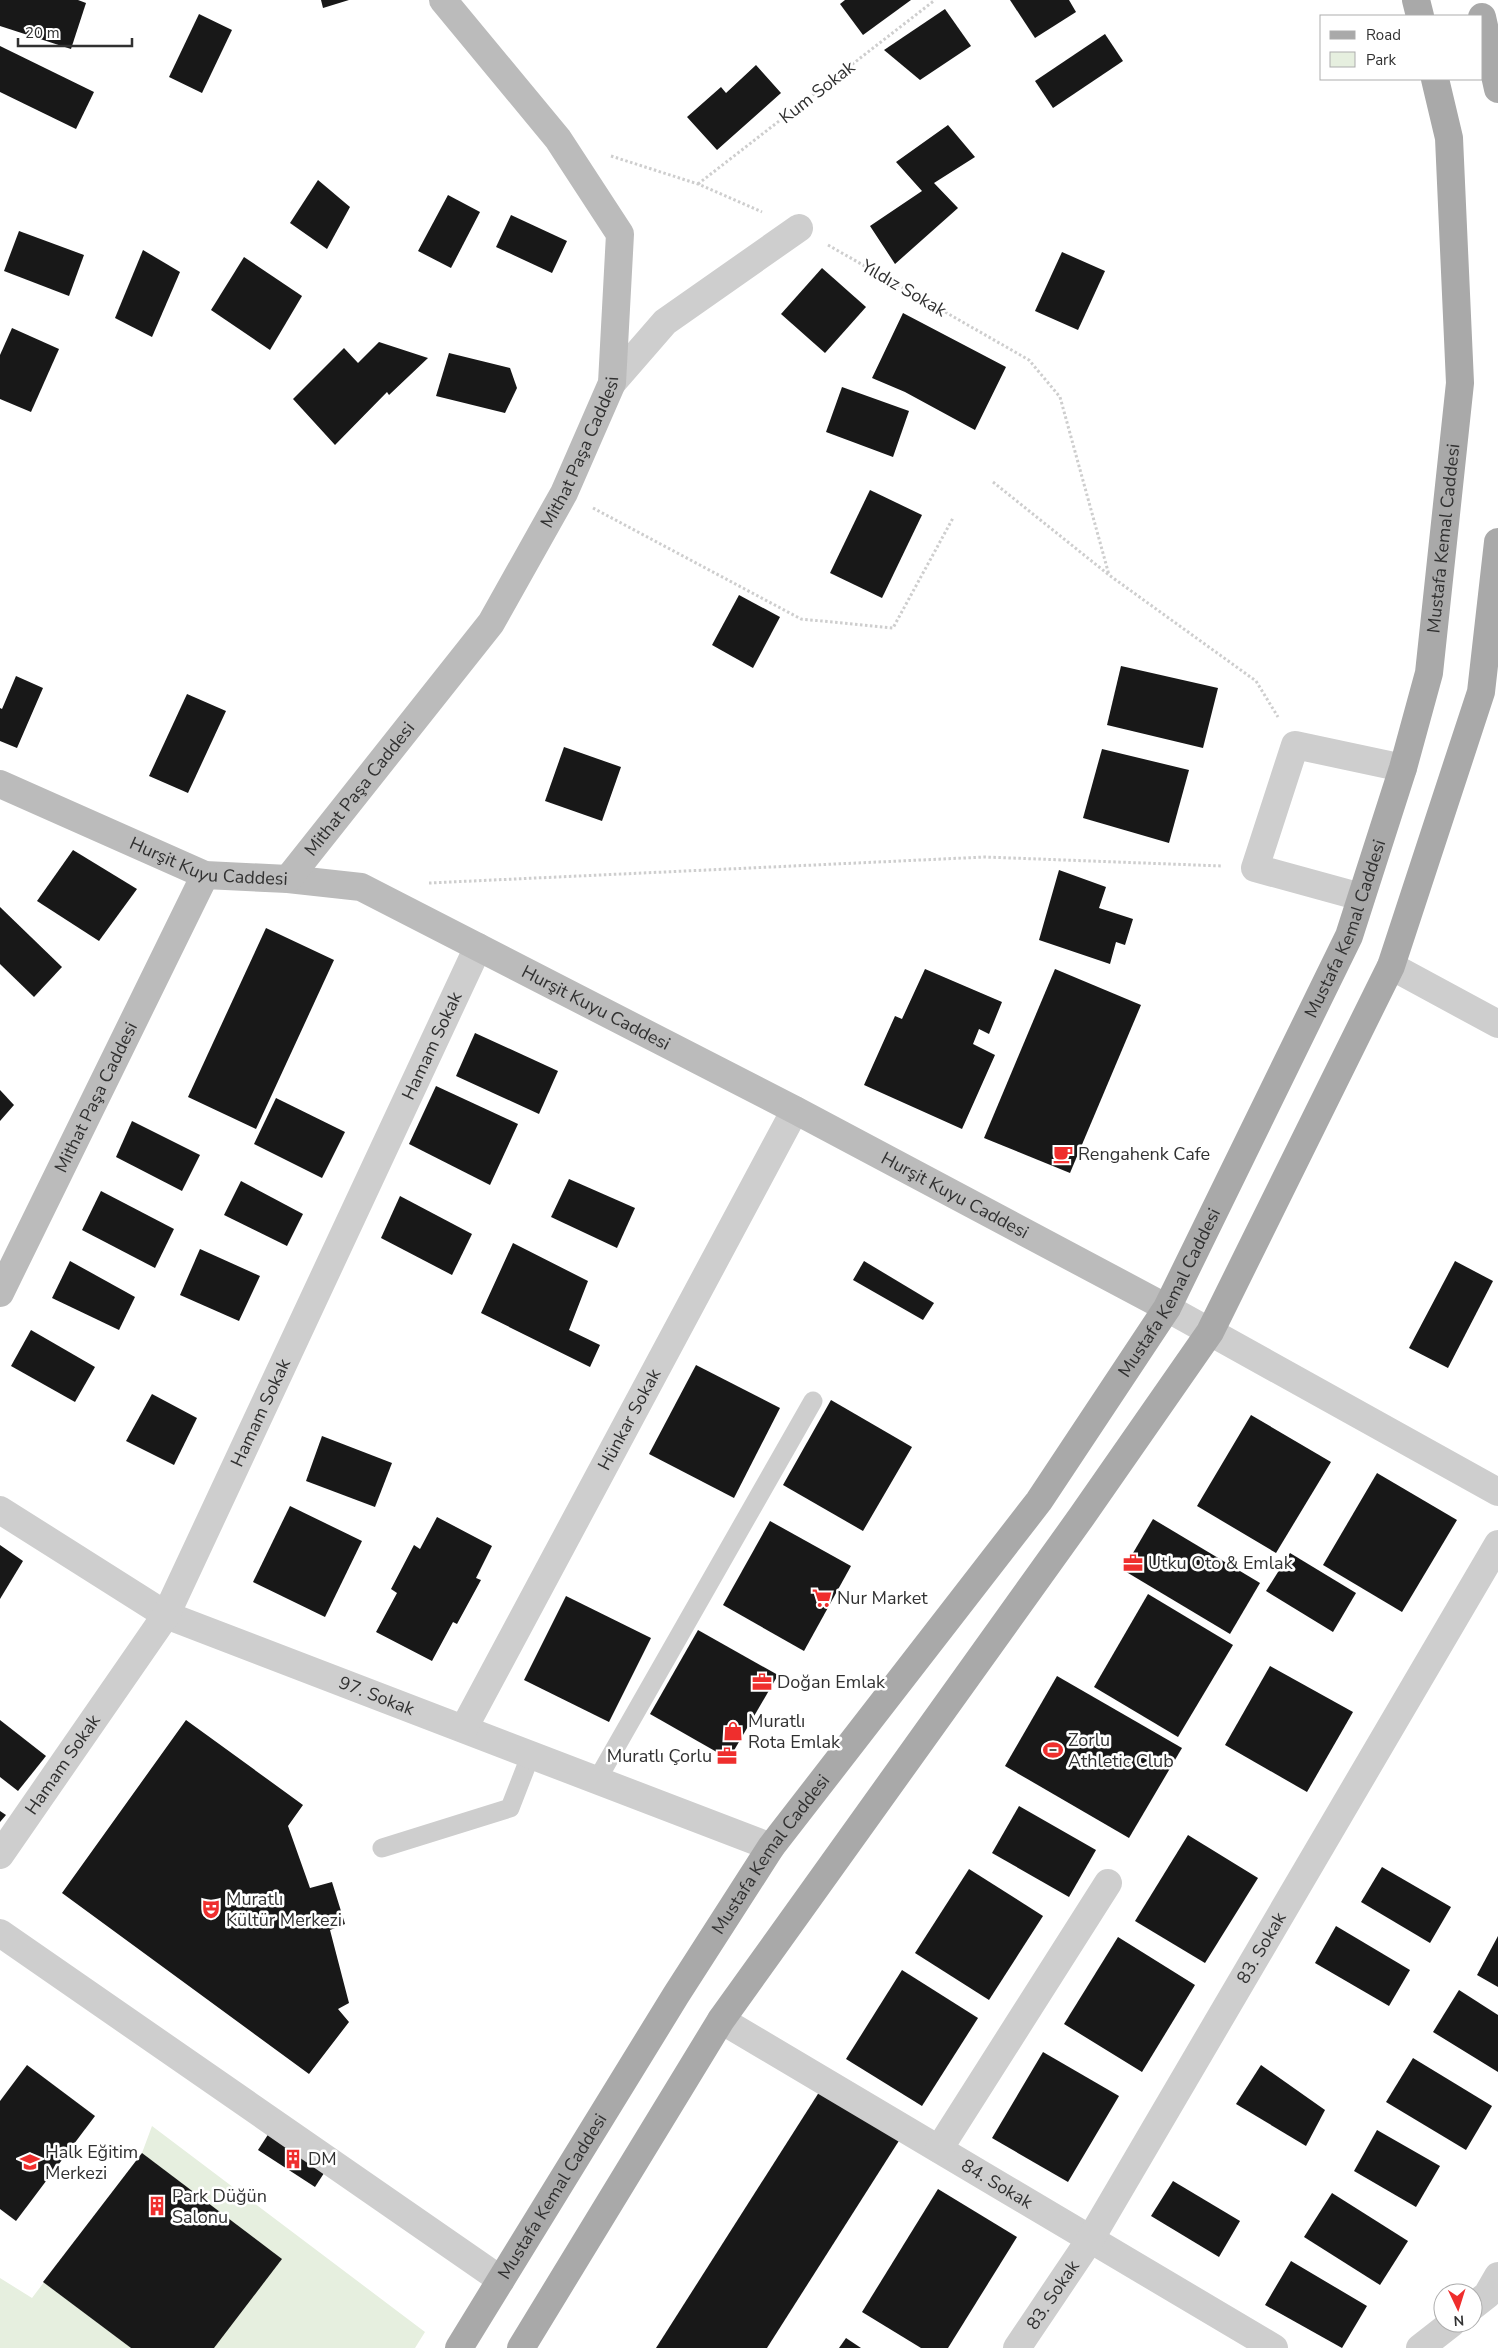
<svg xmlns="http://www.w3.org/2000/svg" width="1498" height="2348" font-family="'Nunito Sans',sans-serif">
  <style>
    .green { fill: #e6efdf }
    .building { fill: #181818 }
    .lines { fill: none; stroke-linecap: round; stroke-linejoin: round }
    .path { stroke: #cecece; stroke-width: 3; stroke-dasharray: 2.5 2.5; stroke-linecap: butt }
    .lane { stroke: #cecece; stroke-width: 19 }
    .street { stroke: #cecece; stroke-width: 28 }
    .secondary { stroke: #bbb; stroke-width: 28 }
    .primary { stroke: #a9a9a9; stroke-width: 28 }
    .labels { text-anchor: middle; stroke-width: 5; stroke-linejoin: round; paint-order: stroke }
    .street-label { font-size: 18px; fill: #313131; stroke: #fff }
    .poi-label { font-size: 18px; fill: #313131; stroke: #fff; text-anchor: start }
  </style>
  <rect width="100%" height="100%" fill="#fff"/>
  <path class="green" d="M152 2126 425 2332 415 2348H0V2278L32 2298 142 2153Z"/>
  <g class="building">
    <path d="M0 0H78L86 3 71 49 0 26Z"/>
    <path d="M321 0H349L323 8Z"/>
    <path d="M845 0H911L863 35 840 4Z"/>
    <path d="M1010 0H1069L1076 12 1035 38Z"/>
    <path d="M945 9 971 46 920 80 884 50Z"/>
    <path d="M199 14 232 30 202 93 169 77Z"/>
    <path d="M1105 34 1123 61 1053 108 1035 81Z"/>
    <path d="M0 46 94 92 76 129 0 92Z"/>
    <path d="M756 65 781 93 717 150 687 117 721 87 726 93Z"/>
    <path d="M948 125 975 157 934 183 958 208 895 264 870 226 922 191 896 162Z"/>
    <path d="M318 180 350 207 327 249 290 223Z"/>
    <path d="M448 195 480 212 451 268 418 251Z"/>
    <path d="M511 215 567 241 552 273 496 247Z"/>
    <path d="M19 231 84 255 69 296 4 271Z"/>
    <path d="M143 250 180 272 152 337 115 318Z"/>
    <path d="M1062 252 1105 271 1078 330 1035 311Z"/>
    <path d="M244 257 302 296 270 350 211 310Z"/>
    <path d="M822 268 866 307 825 353 781 314Z"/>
    <path d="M903 313 1006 367 975 430 905 392 872 378Z"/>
    <path d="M12 328 59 349 31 412 0 399V355Z"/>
    <path d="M379 342 428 358 389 395 387 392 335 445 293 399 344 348 358 363Z"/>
    <path d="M449 353 510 368 517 388 505 413 436 396Z"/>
    <path d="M842 387 909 411 893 457 826 432Z"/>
    <path d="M870 490 922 515 882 598 830 573Z"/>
    <path d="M739 595 780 617 753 668 712 645Z"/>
    <path d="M1121 666 1218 688 1203 748 1107 725Z"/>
    <path d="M16 676 43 688 17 748 0 741V708L2 709Z"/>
    <path d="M187 694 226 711 188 793 149 776Z"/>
    <path d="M564 747 621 767 602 821 545 801Z"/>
    <path d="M1102 749 1189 770 1169 843 1083 818Z"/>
    <path d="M73 850 137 889 99 941 37 901Z"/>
    <path d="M1059 870 1106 887 1099 908 1133 919 1125 945 1116 942 1110 964 1039 940Z"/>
    <path d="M0 907 62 967 34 997 0 964Z"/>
    <path d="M266 928 334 960 256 1129 188 1097Z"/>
    <path d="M925 969 1002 1002 989 1034 979 1029 973 1044 995 1055 962 1129 864 1085 895 1016 902 1019Z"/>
    <path d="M1055 969 1141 1005 1070 1173 984 1138Z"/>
    <path d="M475 1033 558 1071 539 1114 456 1076Z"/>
    <path d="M436 1086 518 1124 490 1185 409 1144Z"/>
    <path d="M0 1090 14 1105 0 1121Z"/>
    <path d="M276 1098 345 1132 322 1178 254 1144Z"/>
    <path d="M132 1121 200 1155 182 1191 116 1157Z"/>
    <path d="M569 1179 635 1208 617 1248 551 1217Z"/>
    <path d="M241 1181 303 1214 287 1246 224 1215Z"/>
    <path d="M101 1191 174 1229 155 1268 82 1230Z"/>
    <path d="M400 1196 472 1234 452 1275 381 1238Z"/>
    <path d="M513 1243 588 1281 569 1330 600 1345 590 1367 481 1313Z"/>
    <path d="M200 1249 260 1276 239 1321 180 1295Z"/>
    <path d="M70 1261 135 1297 119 1330 52 1298Z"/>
    <path d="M864 1261 934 1303 923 1320 853 1280Z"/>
    <path d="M1455 1261 1493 1281 1448 1368 1409 1348Z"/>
    <path d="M31 1330 95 1367 75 1402 11 1366Z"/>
    <path d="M696 1365 780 1408 734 1498 649 1454Z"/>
    <path d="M152 1394 197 1418 174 1465 126 1441Z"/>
    <path d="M831 1400 912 1447 863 1531 783 1485Z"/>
    <path d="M1251 1415 1331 1462 1276 1553 1197 1506Z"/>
    <path d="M322 1436 392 1463 375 1507 306 1481Z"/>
    <path d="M1377 1473 1457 1520 1402 1612 1323 1565Z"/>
    <path d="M290 1506 362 1541 325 1617 253 1582Z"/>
    <path d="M437 1517 492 1546 476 1578 481 1580 457 1624 453 1622 432 1661 376 1632 397 1593 391 1589 414 1545 420 1549Z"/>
    <path d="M1153 1519 1260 1583 1230 1634 1123 1570Z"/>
    <path d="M770 1521 851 1566 804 1651 723 1605Z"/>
    <path d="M0 1545 23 1561 0 1599Z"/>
    <path d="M1290 1553 1356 1593 1333 1632 1266 1591Z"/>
    <path d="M1148 1594 1233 1645 1178 1737 1094 1687Z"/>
    <path d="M566 1596 651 1638 609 1722 524 1680Z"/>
    <path d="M698 1630 778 1675 729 1759 650 1714Z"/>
    <path d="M1270 1666 1353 1712 1307 1792 1225 1745Z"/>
    <path d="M1057 1676 1182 1748 1129 1838 1005 1766Z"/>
    <path d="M0 1720 46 1756 18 1791 0 1777Z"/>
    <path d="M186 1720 303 1805 288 1826 310 1888 332 1882 345 1924 330 1930 349 2003 338 2009 349 2022 309 2074 62 1893Z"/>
    <path d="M1019 1806 1096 1850 1069 1897 992 1853Z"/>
    <path d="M0 1811 6 1815 0 1822Z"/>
    <path d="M1188 1835 1258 1878 1205 1963 1135 1921Z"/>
    <path d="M1382 1867 1451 1907 1430 1943 1361 1902Z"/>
    <path d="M969 1869 1043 1916 989 2000 915 1953Z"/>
    <path d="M1336 1926 1410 1970 1389 2006 1315 1963Z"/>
    <path d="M1498 1936V1987L1477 1975Z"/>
    <path d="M1118 1937 1195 1985 1142 2072 1064 2024Z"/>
    <path d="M902 1970 978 2018 922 2106 846 2059Z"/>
    <path d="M1459 1990 1498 2015V2072L1433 2032Z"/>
    <path d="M1043 2052 1119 2096 1068 2182 992 2138Z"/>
    <path d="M1413 2058 1492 2106 1466 2150 1386 2102Z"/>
    <path d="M27 2065 95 2116 16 2221 0 2209V2101Z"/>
    <path d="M1261 2065 1325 2110 1306 2146 1236 2104Z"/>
    <path d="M823 2086 902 2136 767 2348H656Z"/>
    <path d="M271 2130 328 2167 315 2187 258 2150Z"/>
    <path d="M1377 2130 1440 2166 1416 2207 1354 2171Z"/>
    <path d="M142 2153 282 2259 214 2348H131L43 2282Z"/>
    <path d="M1173 2181 1240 2221 1219 2257 1151 2216Z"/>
    <path d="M938 2189 1017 2237 948 2348H921L862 2312Z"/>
    <path d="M1332 2193 1408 2241 1380 2285 1304 2237Z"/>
    <path d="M1291 2261 1367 2306 1342 2348 1265 2305Z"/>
    <path d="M846 2338 861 2348H839Z"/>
  </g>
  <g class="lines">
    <g class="path">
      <path d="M611 156 698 184 762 212"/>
      <path d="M698 184 935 0"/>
      <path d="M828 245 1029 360 1060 397 1109 575"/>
      <path d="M993 482 1109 575 1256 681 1278 717"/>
      <path d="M593 508 801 619 893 628 953 518"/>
      <path d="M429 883 985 857 1222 866"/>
    </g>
    <g class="lane">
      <path d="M597 1780 813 1401"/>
      <path d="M382 1848 510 1808 531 1754"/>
    </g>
    <g class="street">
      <path d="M612 383 665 322 799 228"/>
      <path d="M1361 897 1255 868 1295 745 1403 768"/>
      <path d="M1391 966 1498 1024"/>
      <path d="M1167 1308 1498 1492"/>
      <path id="s1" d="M0 1510 166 1615 771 1847"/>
      <path id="s2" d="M464 1728 795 1110"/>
      <path id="s3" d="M0 1855 166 1615 478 947"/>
      <path d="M0 1933 501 2280"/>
      <path id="s4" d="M721 2020 1274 2348"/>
      <path d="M939 2149 1108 1883"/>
      <path d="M1473 2306 1487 2295 1498 2276"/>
      <path id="s5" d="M1017 2348 1091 2238 1498 1544"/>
      <path d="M1420 2348 1452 2323"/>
    </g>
    <g class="secondary">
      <path id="s6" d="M0 784 205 875 288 879 361 887 795 1110 1167 1308"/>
      <path id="s7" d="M288 879 491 623 564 493 612 383 620 234 558 139 443 0"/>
      <path id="s8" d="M0 1293 205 875"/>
    </g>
    <g class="primary">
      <path d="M1416 0 1420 16"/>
      <path d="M1482 17 1498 89"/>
      <path id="s9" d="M459 2348 676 1995 771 1847 1039 1501 1167 1308 1349 936 1403 768 1429 673 1460 383 1449 138 1435 79"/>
      <path d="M521 2348 721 2020 1082 1516 1210 1332 1391 966 1481 692 1498 542"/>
    </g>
  </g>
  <defs>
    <symbol id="cafe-bare" viewBox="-9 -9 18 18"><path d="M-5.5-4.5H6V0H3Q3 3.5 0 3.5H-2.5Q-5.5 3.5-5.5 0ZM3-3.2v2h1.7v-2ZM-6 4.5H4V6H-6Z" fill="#ef2e2d" stroke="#fff" stroke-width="2.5" paint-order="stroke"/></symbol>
    <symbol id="office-bare" viewBox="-9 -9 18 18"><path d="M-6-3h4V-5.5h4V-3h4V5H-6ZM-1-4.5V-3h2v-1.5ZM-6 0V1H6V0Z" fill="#ef2e2d" stroke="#fff" stroke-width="2.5" paint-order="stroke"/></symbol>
    <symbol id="supermarket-bare" viewBox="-9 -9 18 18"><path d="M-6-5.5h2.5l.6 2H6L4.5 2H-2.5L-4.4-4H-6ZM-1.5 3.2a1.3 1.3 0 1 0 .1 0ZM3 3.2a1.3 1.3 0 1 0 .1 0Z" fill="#ef2e2d" stroke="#fff" stroke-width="2.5" paint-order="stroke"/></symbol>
    <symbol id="shop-bare" viewBox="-9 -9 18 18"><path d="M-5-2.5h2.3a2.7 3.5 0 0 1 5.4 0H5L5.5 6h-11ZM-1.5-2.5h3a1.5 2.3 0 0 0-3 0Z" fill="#ef2e2d" stroke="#fff" stroke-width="2.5" paint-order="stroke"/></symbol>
    <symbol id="stadium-bare" viewBox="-9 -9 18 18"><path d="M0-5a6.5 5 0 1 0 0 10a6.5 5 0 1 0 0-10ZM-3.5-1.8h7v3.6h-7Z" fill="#ef2e2d" stroke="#fff" stroke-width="2.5" paint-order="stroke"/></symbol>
    <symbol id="theatre-bare" viewBox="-9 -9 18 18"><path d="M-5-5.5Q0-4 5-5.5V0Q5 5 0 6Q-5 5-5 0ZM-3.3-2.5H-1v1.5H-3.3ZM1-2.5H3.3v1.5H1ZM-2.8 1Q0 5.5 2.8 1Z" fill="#ef2e2d" stroke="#fff" stroke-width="2.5" paint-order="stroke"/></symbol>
    <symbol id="building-bare" viewBox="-9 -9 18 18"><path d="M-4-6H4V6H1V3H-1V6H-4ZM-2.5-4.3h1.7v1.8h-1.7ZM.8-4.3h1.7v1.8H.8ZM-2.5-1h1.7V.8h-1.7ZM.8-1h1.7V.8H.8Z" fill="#ef2e2d" stroke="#fff" stroke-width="2.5" paint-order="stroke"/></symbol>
    <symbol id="school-bare" viewBox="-9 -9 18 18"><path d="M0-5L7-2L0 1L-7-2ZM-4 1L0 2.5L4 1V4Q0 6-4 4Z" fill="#ef2e2d" stroke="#fff" stroke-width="2.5" paint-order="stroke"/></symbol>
  </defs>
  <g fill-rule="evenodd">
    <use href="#cafe-bare" x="1049" y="1140" width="28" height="28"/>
    <use href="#office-bare" x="1119" y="1549" width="28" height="28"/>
    <use href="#supermarket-bare" x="808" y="1584" width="28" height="28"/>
    <use href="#office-bare" x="748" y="1668" width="28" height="28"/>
    <use href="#shop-bare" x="719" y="1717" width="28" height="28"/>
    <use href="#stadium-bare" x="1039" y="1736" width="28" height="28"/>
    <use href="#office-bare" x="713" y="1742" width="28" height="28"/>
    <use href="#theatre-bare" x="197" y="1895" width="28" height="28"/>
    <use href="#building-bare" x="279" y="2145" width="28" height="28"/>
    <use href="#school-bare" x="16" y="2148" width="28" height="28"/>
    <use href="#building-bare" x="143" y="2192" width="28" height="28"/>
  </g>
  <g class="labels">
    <g class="street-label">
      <text transform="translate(817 92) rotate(-38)" y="6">Kum Sokak</text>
      <text transform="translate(904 288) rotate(30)" y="6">Yıldız Sokak</text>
      <text dy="6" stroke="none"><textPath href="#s7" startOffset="520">Mithat Paşa Caddesi</textPath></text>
      <text dy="6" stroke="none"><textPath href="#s9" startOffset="2084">Mustafa Kemal Caddesi</textPath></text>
      <text dy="6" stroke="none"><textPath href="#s7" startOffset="115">Mithat Paşa Caddesi</textPath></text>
      <text dy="6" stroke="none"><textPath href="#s6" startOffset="225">Hurşit Kuyu Caddesi</textPath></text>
      <text dy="6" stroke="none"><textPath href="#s9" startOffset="1679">Mustafa Kemal Caddesi</textPath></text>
      <text dy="6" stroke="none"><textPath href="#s6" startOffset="645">Hurşit Kuyu Caddesi</textPath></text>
      <text dy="6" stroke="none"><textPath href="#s3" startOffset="920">Hamam Sokak</textPath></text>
      <text dy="6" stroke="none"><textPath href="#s8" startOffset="218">Mithat Paşa Caddesi</textPath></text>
      <text dy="6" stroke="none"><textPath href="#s6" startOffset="1050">Hurşit Kuyu Caddesi</textPath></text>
      <text dy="6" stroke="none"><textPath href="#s9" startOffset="1274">Mustafa Kemal Caddesi</textPath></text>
      <text dy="6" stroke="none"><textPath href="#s3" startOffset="515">Hamam Sokak</textPath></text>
      <text dy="6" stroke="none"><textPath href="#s2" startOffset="350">Hünkar Sokak</textPath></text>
      <text dy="6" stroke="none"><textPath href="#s1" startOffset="422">97. Sokak</textPath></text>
      <text dy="6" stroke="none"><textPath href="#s3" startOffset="110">Hamam Sokak</textPath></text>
      <text dy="6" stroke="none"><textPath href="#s9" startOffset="584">Mustafa Kemal Caddesi</textPath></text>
      <text dy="6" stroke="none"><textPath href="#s5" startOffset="469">83. Sokak</textPath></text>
      <text dy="6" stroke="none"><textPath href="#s4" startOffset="321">84. Sokak</textPath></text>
      <text dy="6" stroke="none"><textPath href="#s9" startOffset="178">Mustafa Kemal Caddesi</textPath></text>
      <text dy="6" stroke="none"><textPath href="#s5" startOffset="64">83. Sokak</textPath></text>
    </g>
    <g class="poi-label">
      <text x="1078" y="1160">Rengahenk Cafe</text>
      <text x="1148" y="1569">Utku Oto &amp; Emlak</text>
      <text x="837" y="1604">Nur Market</text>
      <text x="777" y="1688">Doğan Emlak</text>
      <text x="748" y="1727">Muratlı<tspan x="748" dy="21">Rota Emlak</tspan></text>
      <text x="1068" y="1746">Zorlu<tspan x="1068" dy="21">Athletic Club</tspan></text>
      <text x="712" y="1762" text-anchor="end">Muratlı Çorlu</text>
      <text x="226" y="1905">Muratlı<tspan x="226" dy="21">Kültür Merkezi</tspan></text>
      <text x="45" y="2158">Halk Eğitim<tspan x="45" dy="21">Merkezi</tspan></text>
      <text x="308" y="2165">DM</text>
      <text x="172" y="2202">Park Düğün<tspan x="172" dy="21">Salonu</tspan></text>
    </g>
  </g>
  <rect x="1320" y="15" width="162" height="65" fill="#ffffff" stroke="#adadad"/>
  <rect x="1330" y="31" width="25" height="8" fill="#a9a9a9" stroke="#adadad"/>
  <text x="1366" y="40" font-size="15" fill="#313131">Road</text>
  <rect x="1330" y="52" width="25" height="15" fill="#e6efdf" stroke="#adadad"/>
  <text x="1366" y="65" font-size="15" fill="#313131">Park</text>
  <g transform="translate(1458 2308) rotate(176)"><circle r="24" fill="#ffffff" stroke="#adadad"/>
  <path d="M0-4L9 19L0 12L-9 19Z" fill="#ef2e2d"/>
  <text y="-8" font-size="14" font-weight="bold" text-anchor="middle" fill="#313131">N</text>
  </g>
  <path d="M18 38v8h114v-8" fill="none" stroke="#313131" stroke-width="2.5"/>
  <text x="25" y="38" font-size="15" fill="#313131" stroke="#ffffff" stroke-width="4" paint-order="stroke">20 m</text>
</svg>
